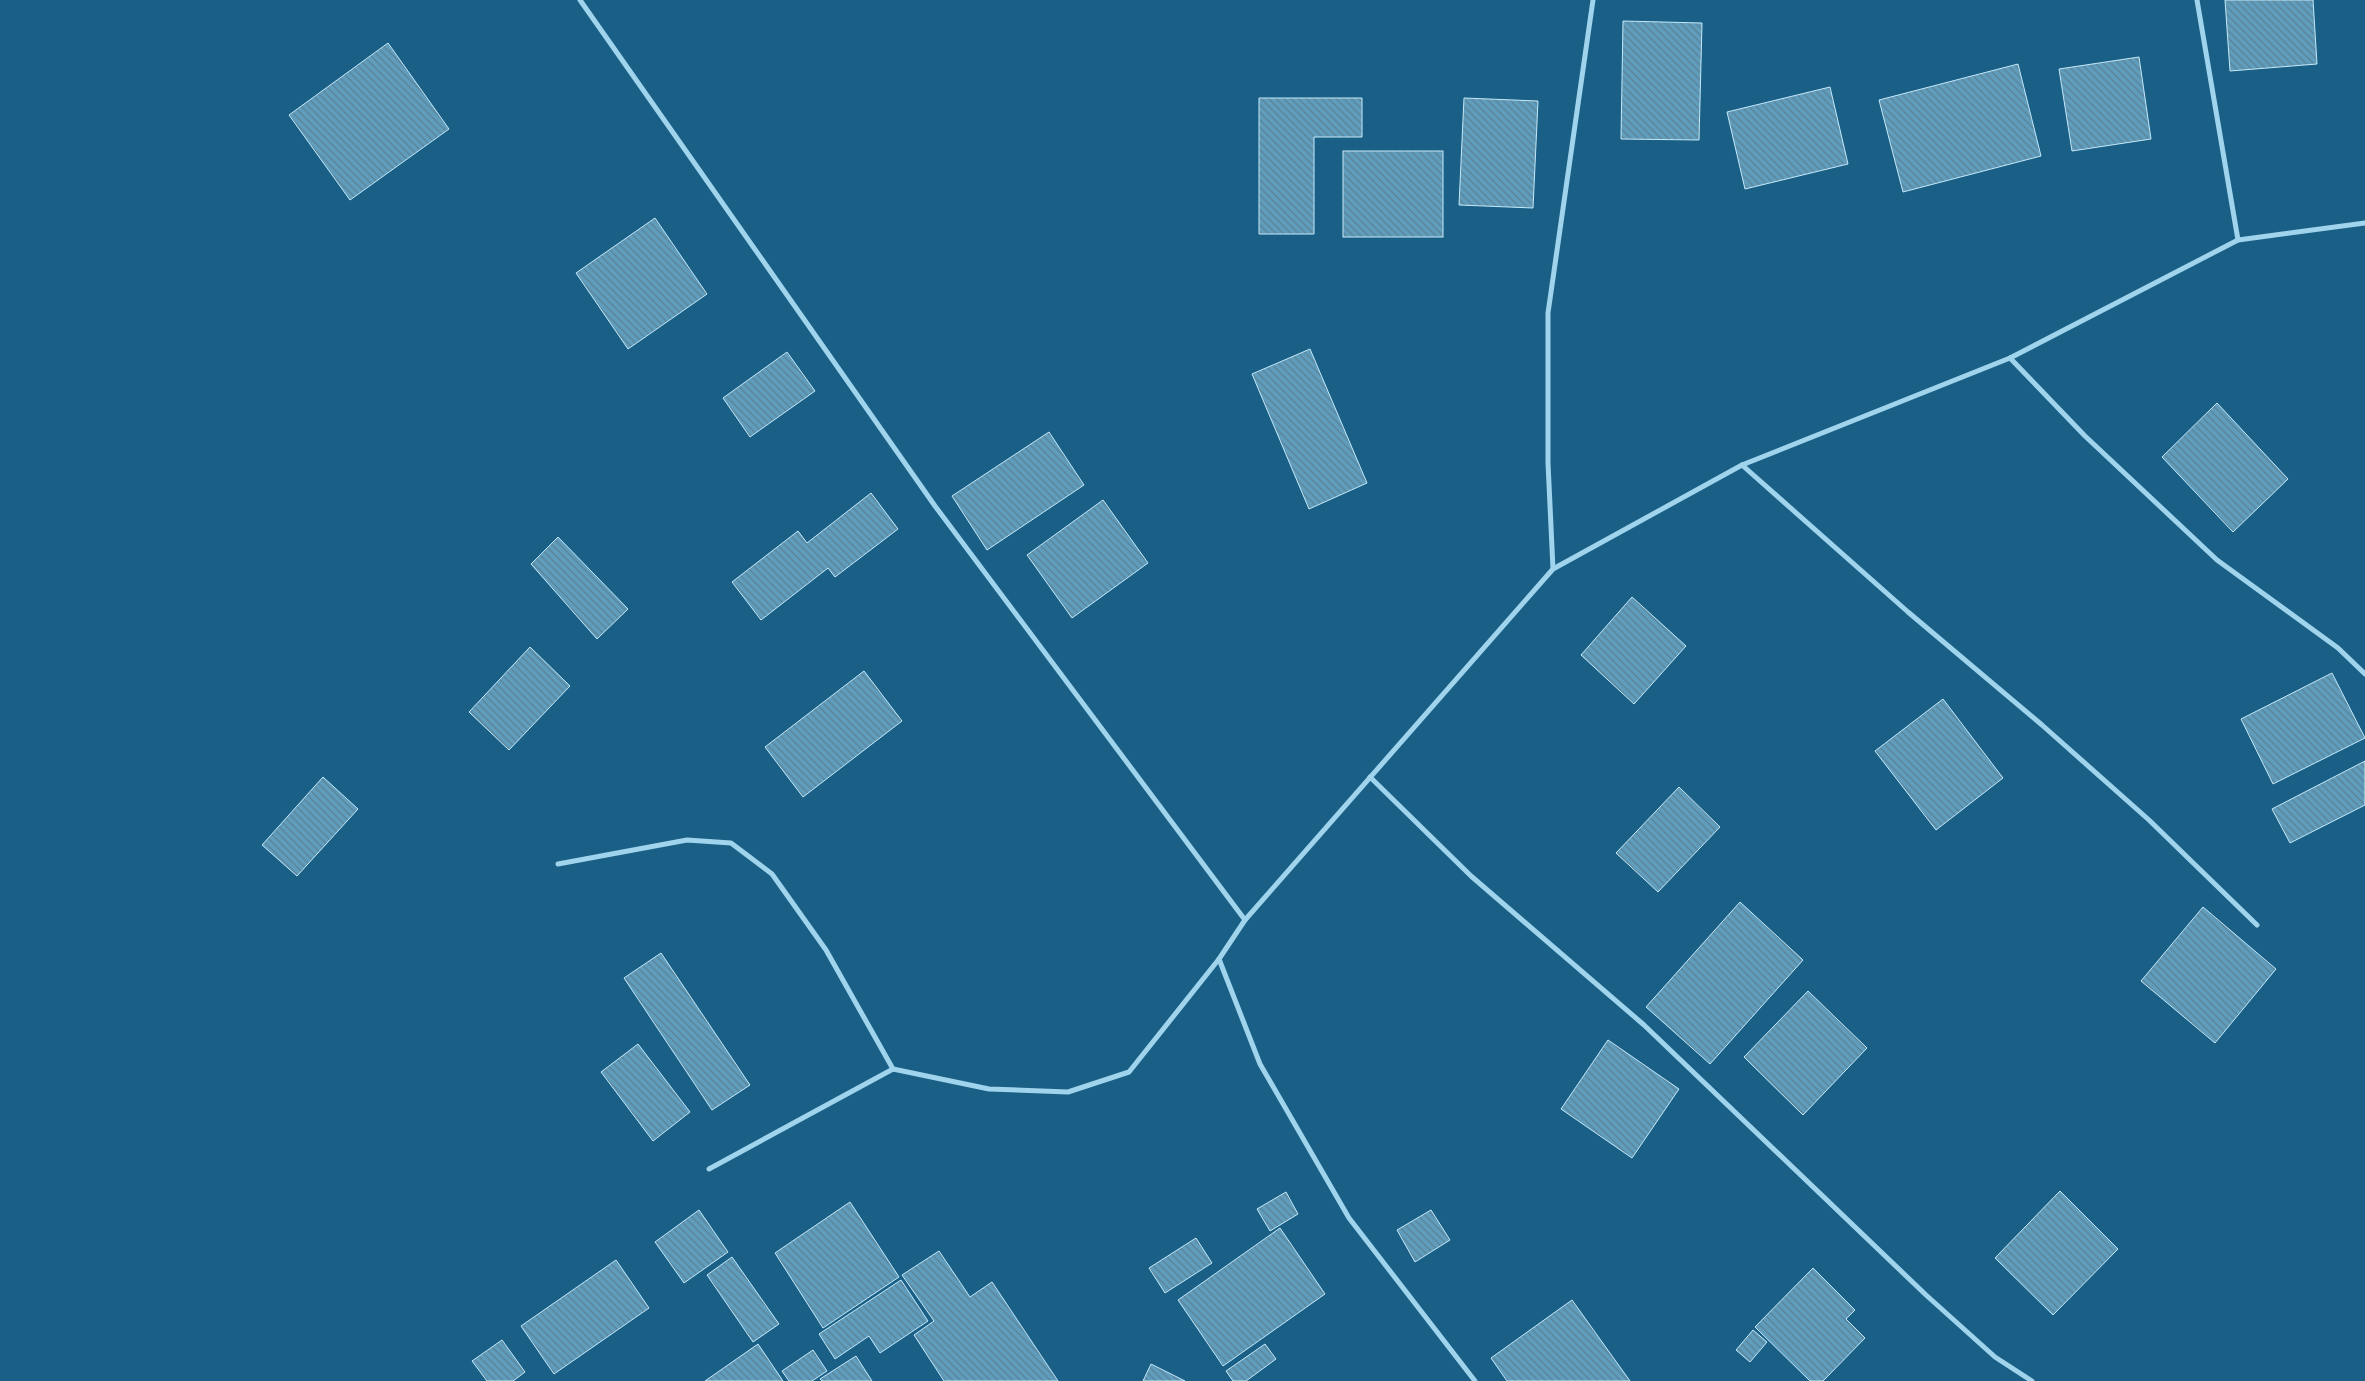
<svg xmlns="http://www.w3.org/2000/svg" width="2365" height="1381" font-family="Figtree,sans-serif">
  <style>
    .building { fill: url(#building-back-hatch); stroke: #c5e8f9 }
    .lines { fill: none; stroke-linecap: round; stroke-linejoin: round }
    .minor { stroke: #a0d3ec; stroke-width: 5 }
  </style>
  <defs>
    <pattern id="building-back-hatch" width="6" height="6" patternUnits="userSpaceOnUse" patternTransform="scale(1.25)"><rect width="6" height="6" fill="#609dbc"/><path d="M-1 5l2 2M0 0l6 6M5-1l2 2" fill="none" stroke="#598195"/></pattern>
  </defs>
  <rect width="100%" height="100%" fill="#1a6086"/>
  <g class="building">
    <path d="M2225 0H2313L2317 64 2230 71Z"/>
    <path d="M1623 21 1702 23 1699 140 1621 139Z"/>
    <path d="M388 43 449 129 350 200 289 115Z"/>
    <path d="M2139 57 2151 139 2072 151 2059 69Z"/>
    <path d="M2018 64 2041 156 1903 192 1879 100Z"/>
    <path d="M1830 87 1848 164 1745 189 1727 112Z"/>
    <path d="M1259 98H1362V137H1314V234H1259Z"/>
    <path d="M1464 98 1538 101 1533 208 1459 205Z"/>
    <rect x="1343" y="151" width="100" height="86"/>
    <path d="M655 218 707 294 628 349 576 273Z"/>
    <path d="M1310 349 1367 483 1309 509 1252 374Z"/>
    <path d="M787 352 815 391 750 437 723 398Z"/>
    <path d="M2217 403 2288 479 2233 532 2162 457Z"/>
    <path d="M1049 432 1084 485 987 550 952 496Z"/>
    <path d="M871 493 898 529 835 577 828 568 761 620 732 582 798 531 807 543Z"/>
    <path d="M1103 500 1148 563 1072 618 1027 555Z"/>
    <path d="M558 537 628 609 597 639 531 564Z"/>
    <path d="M1632 597 1686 646 1634 704 1581 655Z"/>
    <path d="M530 647 570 686 509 750 469 712Z"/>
    <path d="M864 671 902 721 803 797 765 747Z"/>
    <path d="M2332 673 2365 738 2273 784 2241 719Z"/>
    <path d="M1943 699 2003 778 1936 830 1875 751Z"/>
    <path d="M2365 761V805L2290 843 2272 809Z"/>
    <path d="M323 777 358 809 297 876 262 845Z"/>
    <path d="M1679 787 1720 827 1658 892 1616 853Z"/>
    <path d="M1740 902 1803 960 1710 1064 1646 1007Z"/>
    <path d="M2203 907 2276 969 2215 1043 2141 981Z"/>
    <path d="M661 953 750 1085 712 1110 624 978Z"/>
    <path d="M1808 991 1867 1048 1803 1115 1744 1057Z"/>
    <path d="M1608 1040 1679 1089 1632 1158 1561 1109Z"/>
    <path d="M638 1044 690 1112 653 1141 601 1072Z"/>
    <path d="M2060 1191 2118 1249 2053 1315 1995 1258Z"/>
    <path d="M1286 1192 1298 1214 1270 1231 1257 1209Z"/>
    <path d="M850 1202 899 1277 823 1328 775 1253Z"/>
    <path d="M699 1210 728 1252 684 1283 655 1242Z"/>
    <path d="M1431 1210 1450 1240 1415 1262 1397 1230Z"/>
    <path d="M1280 1228 1325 1294 1223 1366 1178 1300Z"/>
    <path d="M1196 1238 1212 1263 1165 1293 1149 1268Z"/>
    <path d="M939 1251 970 1297 992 1282 1058 1381H944L914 1335 934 1321 902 1275Z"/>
    <path d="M732 1257 779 1324 753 1342 707 1275Z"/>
    <path d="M616 1260 649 1308 554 1374 521 1326Z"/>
    <path d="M1813 1268 1855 1310 1846 1319 1865 1338 1823 1381H1810L1755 1327Z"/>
    <path d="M901 1280 928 1321 880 1353 869 1336 835 1359 819 1334Z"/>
    <path d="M1572 1300 1630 1381H1507L1491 1358Z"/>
    <path d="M1753 1330 1767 1342 1750 1362 1736 1350Z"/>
    <path d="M502 1340 525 1372 513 1381H487L472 1361Z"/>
    <path d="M758 1344 783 1381H705Z"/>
    <path d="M1265 1344 1276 1359 1246 1381H1233L1226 1371Z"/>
    <path d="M813 1350 827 1371 812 1381H789L782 1371Z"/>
    <path d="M856 1356 872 1381H822L820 1379Z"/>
    <path d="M1151 1364 1185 1381H1143Z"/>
  </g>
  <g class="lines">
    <g class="minor">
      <path d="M580 0 935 506 1245 920"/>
      <path d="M2197 0 2238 240"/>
      <path d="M2010 358 2085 436 2217 560 2338 648 2365 674"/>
      <path d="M1742 465 1908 612 2042 725 2149 820 2257 925"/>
      <path d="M1553 569 1548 463V313L1593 0"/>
      <path d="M1370 777 1471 876 1644 1025 1926 1295 1995 1357 2032 1381"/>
      <path d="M558 864 687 840 731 843 772 874 826 950 893 1069"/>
      <path d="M1219 959 1260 1064 1349 1218 1475 1381"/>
      <path d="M709 1169 893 1069 989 1089 1068 1092 1129 1072 1219 959 1245 920 1553 569 1742 465 2010 358 2238 240 2365 223"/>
    </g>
  </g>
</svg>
